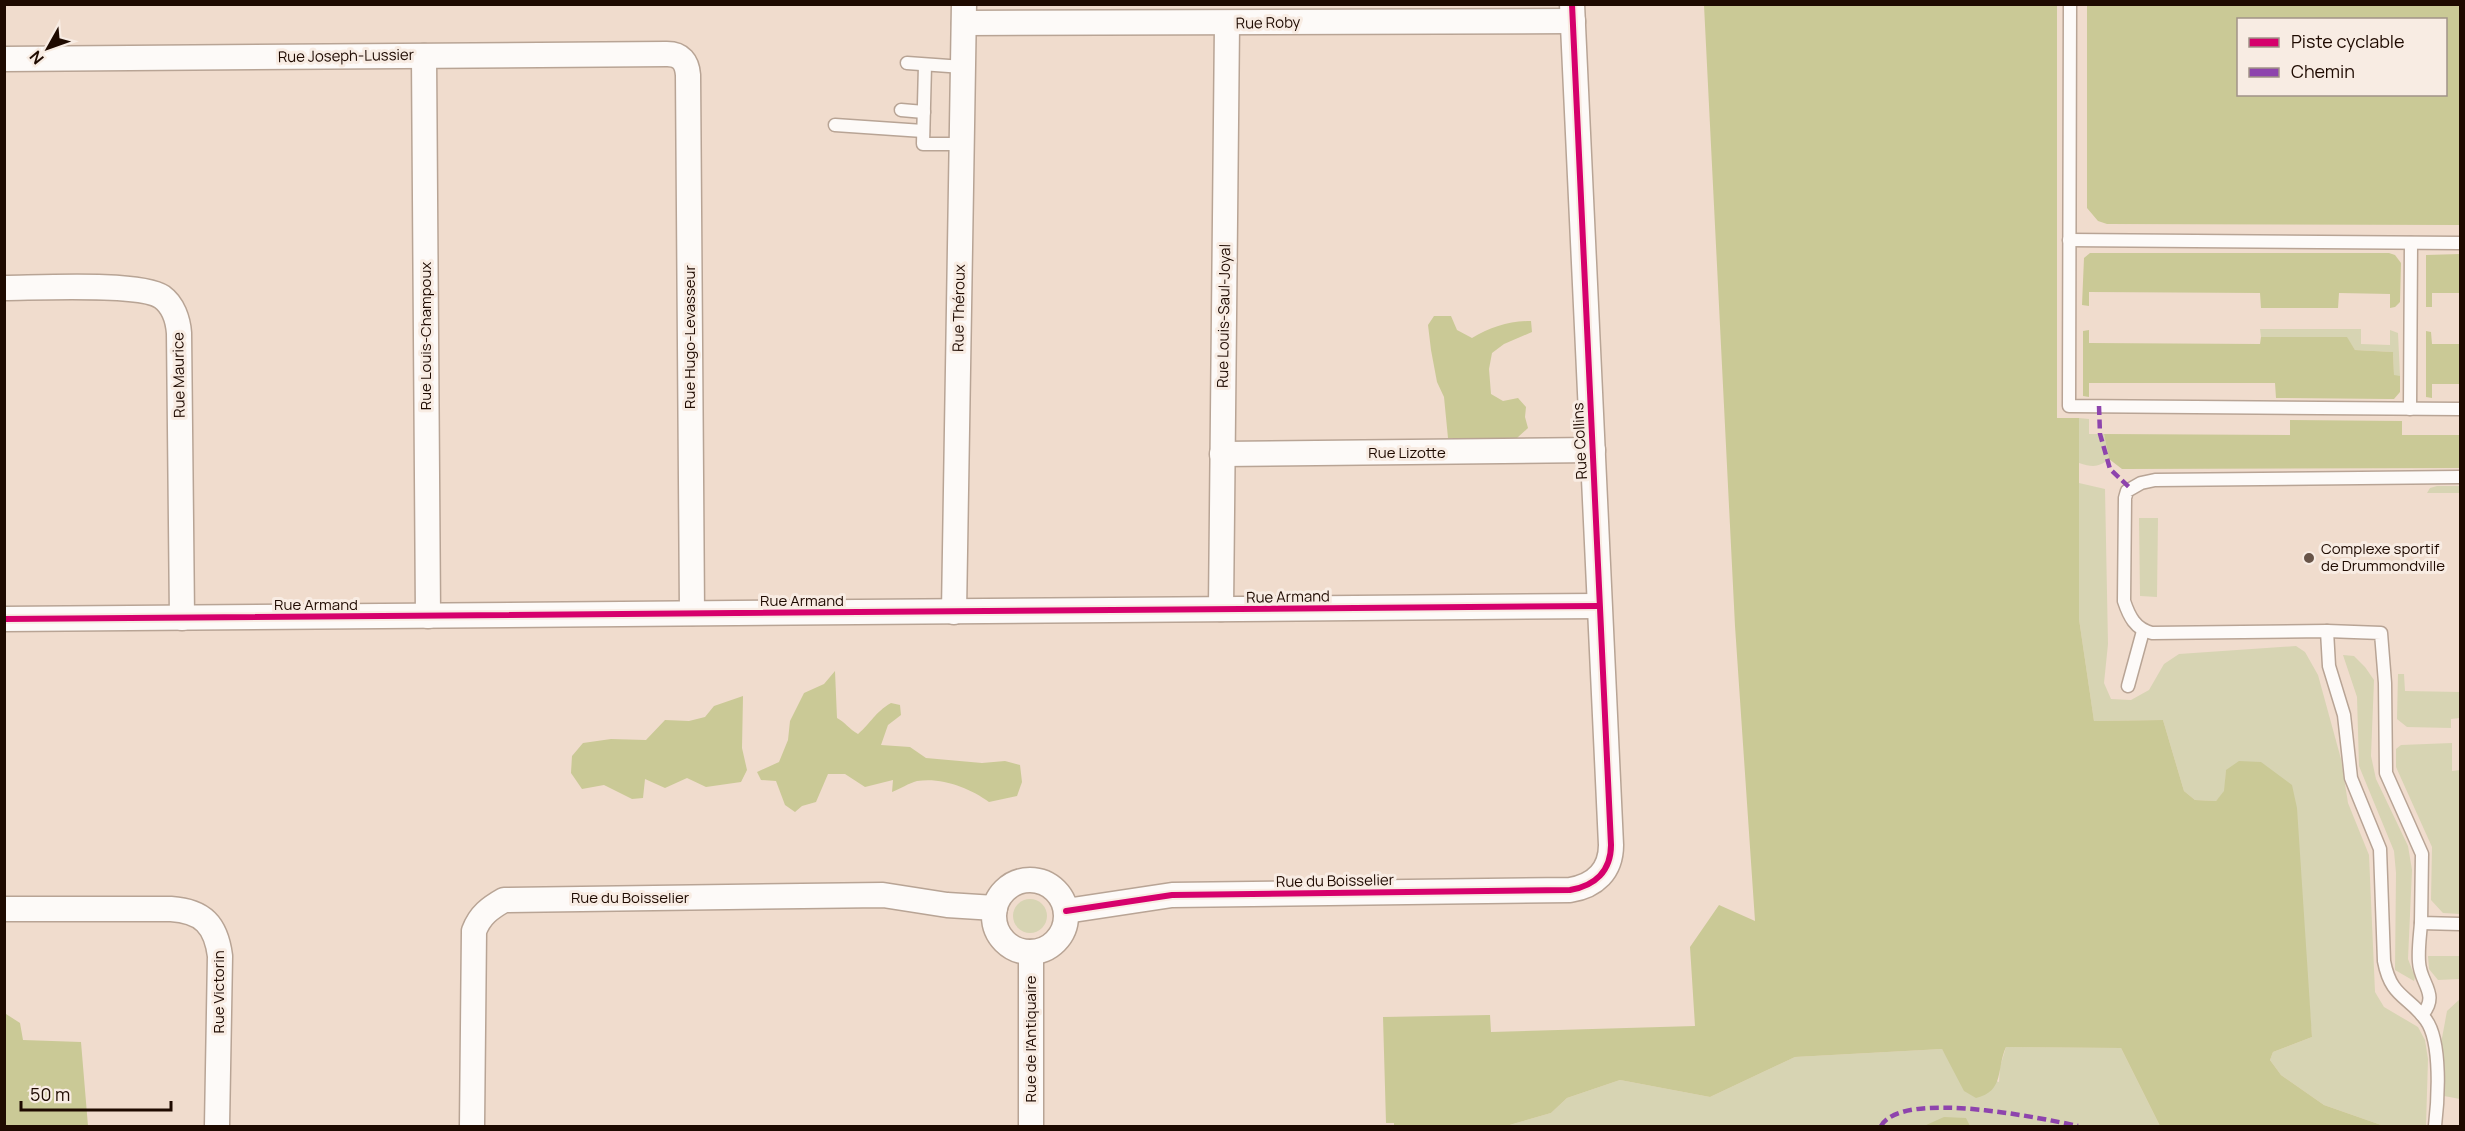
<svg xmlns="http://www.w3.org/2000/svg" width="2465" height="1131" font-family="Manrope,sans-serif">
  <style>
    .green { fill: #d7d4b3 }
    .forest { fill: #cac996; fill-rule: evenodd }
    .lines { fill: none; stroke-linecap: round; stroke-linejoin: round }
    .lane-casing { stroke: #b8a495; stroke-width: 15 }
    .street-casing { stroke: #b8a495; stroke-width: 27 }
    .lane { stroke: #fdfaf8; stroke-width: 12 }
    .street { stroke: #fdfaf8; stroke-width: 24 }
    .quiet { stroke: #8e44ad; stroke-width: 4.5; stroke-dasharray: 9 4.5; stroke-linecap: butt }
    .cycleway-casing { stroke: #f8ece3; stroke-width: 10 }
    .cycleway { stroke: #d6006c; stroke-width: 6 }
    .poi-dot { fill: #685448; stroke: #f8ece3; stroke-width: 2 }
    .labels { text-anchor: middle; stroke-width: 6; stroke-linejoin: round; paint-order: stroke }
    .street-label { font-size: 15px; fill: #1e0a00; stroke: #f8ece3 }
    .poi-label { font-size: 15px; fill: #1e0a00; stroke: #f8ece3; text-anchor: start }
  </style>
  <rect width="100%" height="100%" fill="#f0dccd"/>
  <g class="green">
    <path d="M2260 329H2361V344L2390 345V330L2398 333 2400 376H2394L2393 352 2355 350 2346 337H2261Z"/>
    <path d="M2079 418 2089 419V434H2104L2109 459C2098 468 2092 467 2079 463Z"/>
    <path d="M2079 483 2105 489 2108 644 2104 683 2111 699 2131 700 2149 690 2164 664 2179 654 2296 646 2305 652 2318 675 2341 759 2348 803 2369 855 2375 992 2384 1007 2418 1027 2425 1040 2428 1059 2426 1126H2384L2324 1105 2281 1075 2270 1060 2273 1052 2312 1037 2305 953 2226 770 2225 791 2216 801 2195 800 2184 791 2163 720 2094 721 2079 619Z"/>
    <path d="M2437 486H2460V493H2427L2430 488Z"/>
    <path d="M2139 518H2158L2157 597 2140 596Z"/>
    <path d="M2343 655 2354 656 2365 667 2374 680 2371 756 2376 779 2408 846 2412 870 2408 959 2415 977 2414 981 2395 970 2396 873 2394 851 2359 766 2357 697Z"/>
    <path d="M2398 674H2404L2405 691 2460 692V718L2451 719V728L2407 727 2397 719Z"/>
    <path d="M2452 743V771L2460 770V914L2443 913 2431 900 2432 847 2396 767V749L2401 745Z"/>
    <circle cx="1030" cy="916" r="17"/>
    <path d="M2428 956H2460V979L2438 980 2429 969Z"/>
    <path d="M2460 999V1099L2444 1096 2440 1049 2447 1011Z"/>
    <path d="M2006 1047 2121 1048 2160 1126H1506L1551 1113 1567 1098 1620 1080 1710 1097 1795 1057 1942 1049 1954 1068 1999 1082 2000 1067Z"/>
  </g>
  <g class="forest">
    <path d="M1704 5H2057V418H2079V619L2094 721 2163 720 2184 791 2195 800 2216 801 2224 791 2226 770 2239 761 2261 762 2292 785 2297 808 2312 1037 2273 1052 2270 1060 2281 1075 2324 1105 2384 1126H2160L2121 1048 2006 1047C1996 1069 2005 1091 1976 1098L1964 1091 1942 1049 1795 1057 1710 1097 1620 1080 1567 1098 1551 1113 1506 1126H1394V1123H1386L1383 1017 1490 1015 1491 1032 1695 1026 1690 947 1719 905 1755 921 1735 626Z"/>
    <path d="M2087 5H2460V225L2107 224 2098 221 2087 208ZM2238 20H2446V94H2238Z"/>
    <path d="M2090 253H2389L2395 255 2401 263 2400 302 2395 307 2390 308V294L2339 293 2338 308H2261L2260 293 2089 292V306L2082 305 2084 258Z"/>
    <path d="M2460 254V293H2432V307H2426V255Z"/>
    <path d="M1434 316H1451L1457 330 1472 338C1491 327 1509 321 1531 321L1532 332 1504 344 1492 353 1489 369 1491 394 1503 401 1518 398 1526 407 1525 417 1528 428 1517 438H1448L1444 397 1437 382 1431 350 1428 325Z"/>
    <path d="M2089 330V343L2260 344 2261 337H2347L2355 350 2393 352 2394 375 2400 376V392L2394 399H2388L2276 398 2275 383H2089V397L2083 396V331Z"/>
    <path d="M2426 331 2431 332 2432 344H2460V384H2432V398L2426 397Z"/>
    <path d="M2290 420 2402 421V435H2460V468L2122 469 2109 459 2104 434 2290 435Z"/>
    <path d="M835 671 837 718C845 722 849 729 858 734 872 722 874 713 891 703L900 705 901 715 888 725 881 745 910 747 926 758 982 763 1005 761 1020 765 1022 782 1017 796 989 802C970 788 942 777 917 781 909 783 900 789 892 792L893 780 865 787 845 774H828L816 802 802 806 795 812 785 805 776 781 761 780 757 772 779 762 788 740 790 721 804 693 824 684Z"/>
    <path d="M743 696 742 748 747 770 741 782 706 787 687 778 665 788 645 779 643 798 632 799 604 785 582 789 571 773 572 756 583 743 611 739 646 740 665 720 689 721 705 717 714 706Z"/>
    <path d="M5 1009 6 1014 20 1023 23 1040 81 1042 88 1126H5Z"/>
    <path d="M1944 1117 1966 1118 1970 1126H1924Z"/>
  </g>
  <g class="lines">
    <defs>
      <g id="lane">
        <path d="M2070 4 2069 406 2460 409"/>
        <path d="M907 63 963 67"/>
        <path d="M925 65 923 144H962"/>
        <path d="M901 110 924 112"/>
        <path d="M835 125 923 131"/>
        <path d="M2069 240 2460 243"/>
        <path d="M2410 409 2411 243"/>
        <path d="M2460 477 2155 480 2141 483 2127 491 2125 498 2124 601C2129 616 2135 629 2152 633L2327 631 2381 633 2385 683 2386 773 2422 854 2421 923 2460 924"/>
        <path d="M2327 631 2329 666 2344 715 2351 778 2380 849 2384 961C2391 998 2408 995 2426 1020 2442 1042 2438 1101 2435 1126"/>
        <path d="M2128 686 2143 631"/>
        <path d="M2421 923C2420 936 2418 949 2419 962 2420 984 2440 994 2422 1015"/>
      </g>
      <g id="street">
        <path d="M964 23 1573 21"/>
        <path d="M424 56 428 616"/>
        <path d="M4 59 667 54C681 54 687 62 688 75L692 613"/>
        <path d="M4 288C36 288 140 282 162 297 173 305 178 320 179 333L182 618"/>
        <path d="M1222 454 1593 450"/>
        <path d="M1221 609 1227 24"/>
        <path d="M954 612 964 4"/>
        <path d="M4 619 1599 606"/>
        <circle cx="1030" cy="916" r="36"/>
        <path d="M4 909H171C203 911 216 925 220 956L217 1126"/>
        <path d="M1066 911 1172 895 1570 890C1595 886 1611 871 1611 845L1572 4"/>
        <path d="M1031 952V1126"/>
        <path d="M472 1126 474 931C480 915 490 908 504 900L883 895 947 905 995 908"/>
      </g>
    </defs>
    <use href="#lane" class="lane-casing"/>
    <use href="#street" class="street-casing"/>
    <use href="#lane" class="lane"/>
    <use href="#street" class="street"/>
    <g class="quiet">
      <path d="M2099 406 2100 434 2110 469 2130 488"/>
      <path d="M1881 1126C1902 1089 2041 1118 2078 1126"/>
    </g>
    <defs>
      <g id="cycleway">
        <path d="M4 619 1599 606"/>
        <path d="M1066 911 1172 895 1570 890C1595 886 1611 871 1611 845L1572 4"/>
      </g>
    </defs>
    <use href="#cycleway" class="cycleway-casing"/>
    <use href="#cycleway" class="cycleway"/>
  </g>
  <circle class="poi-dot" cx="2309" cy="558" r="6"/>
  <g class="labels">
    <g class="street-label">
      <text transform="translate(1268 23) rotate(-1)" y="5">Rue Roby</text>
      <text transform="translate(346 56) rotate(-1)" y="5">Rue Joseph-Lussier</text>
      <text transform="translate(959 308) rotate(-89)" y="5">Rue Théroux</text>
      <text transform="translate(1224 316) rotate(-89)" y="5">Rue Louis-Saul-Joyal</text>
      <text transform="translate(426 336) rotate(-90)" y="5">Rue Louis-Champoux</text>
      <text transform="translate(690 337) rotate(-90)" y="5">Rue Hugo-Levasseur</text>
      <text transform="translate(179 375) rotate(-91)" y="5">Rue Maurice</text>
      <text transform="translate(1580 441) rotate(-93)" y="5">Rue Collins</text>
      <text x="1407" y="458">Rue Lizotte</text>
      <text transform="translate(1288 597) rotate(-1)" y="5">Rue Armand</text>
      <text x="802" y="606">Rue Armand</text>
      <text x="316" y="610">Rue Armand</text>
      <text transform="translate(1335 881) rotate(-1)" y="5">Rue du Boisselier</text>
      <text x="630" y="903">Rue du Boisselier</text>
      <text transform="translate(219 992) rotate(-90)" y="5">Rue Victorin</text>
      <text transform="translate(1031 1039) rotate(-90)" y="5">Rue de l'Antiquaire</text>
    </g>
    <g class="poi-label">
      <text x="2321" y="554">Complexe sportif<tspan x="2321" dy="17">de Drummondville</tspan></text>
    </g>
  </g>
  <rect width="2465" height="1131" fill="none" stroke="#1e0a00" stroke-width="12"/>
  <rect x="2237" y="18" width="210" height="78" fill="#f8ece3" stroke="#a19288" stroke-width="1.5"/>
  <rect x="2249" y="38" width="30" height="9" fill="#d6006c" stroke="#a19288" stroke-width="1.5"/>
  <text x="2291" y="48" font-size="18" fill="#1e0a00">Piste cyclable</text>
  <rect x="2249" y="68" width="30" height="9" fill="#8e44ad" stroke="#a19288" stroke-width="1.5"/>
  <text x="2291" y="78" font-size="18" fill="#1e0a00">Chemin</text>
  <g transform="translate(48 48) rotate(230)" stroke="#f8ece3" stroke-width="4.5" paint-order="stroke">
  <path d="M0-4.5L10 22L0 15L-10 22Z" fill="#1e0a00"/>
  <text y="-9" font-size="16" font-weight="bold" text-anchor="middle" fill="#1e0a00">N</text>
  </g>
  <path d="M21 1101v9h150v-9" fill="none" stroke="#1e0a00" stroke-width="3"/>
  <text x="30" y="1101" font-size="18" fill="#1e0a00" stroke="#f8ece3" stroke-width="4.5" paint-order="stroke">50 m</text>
</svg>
